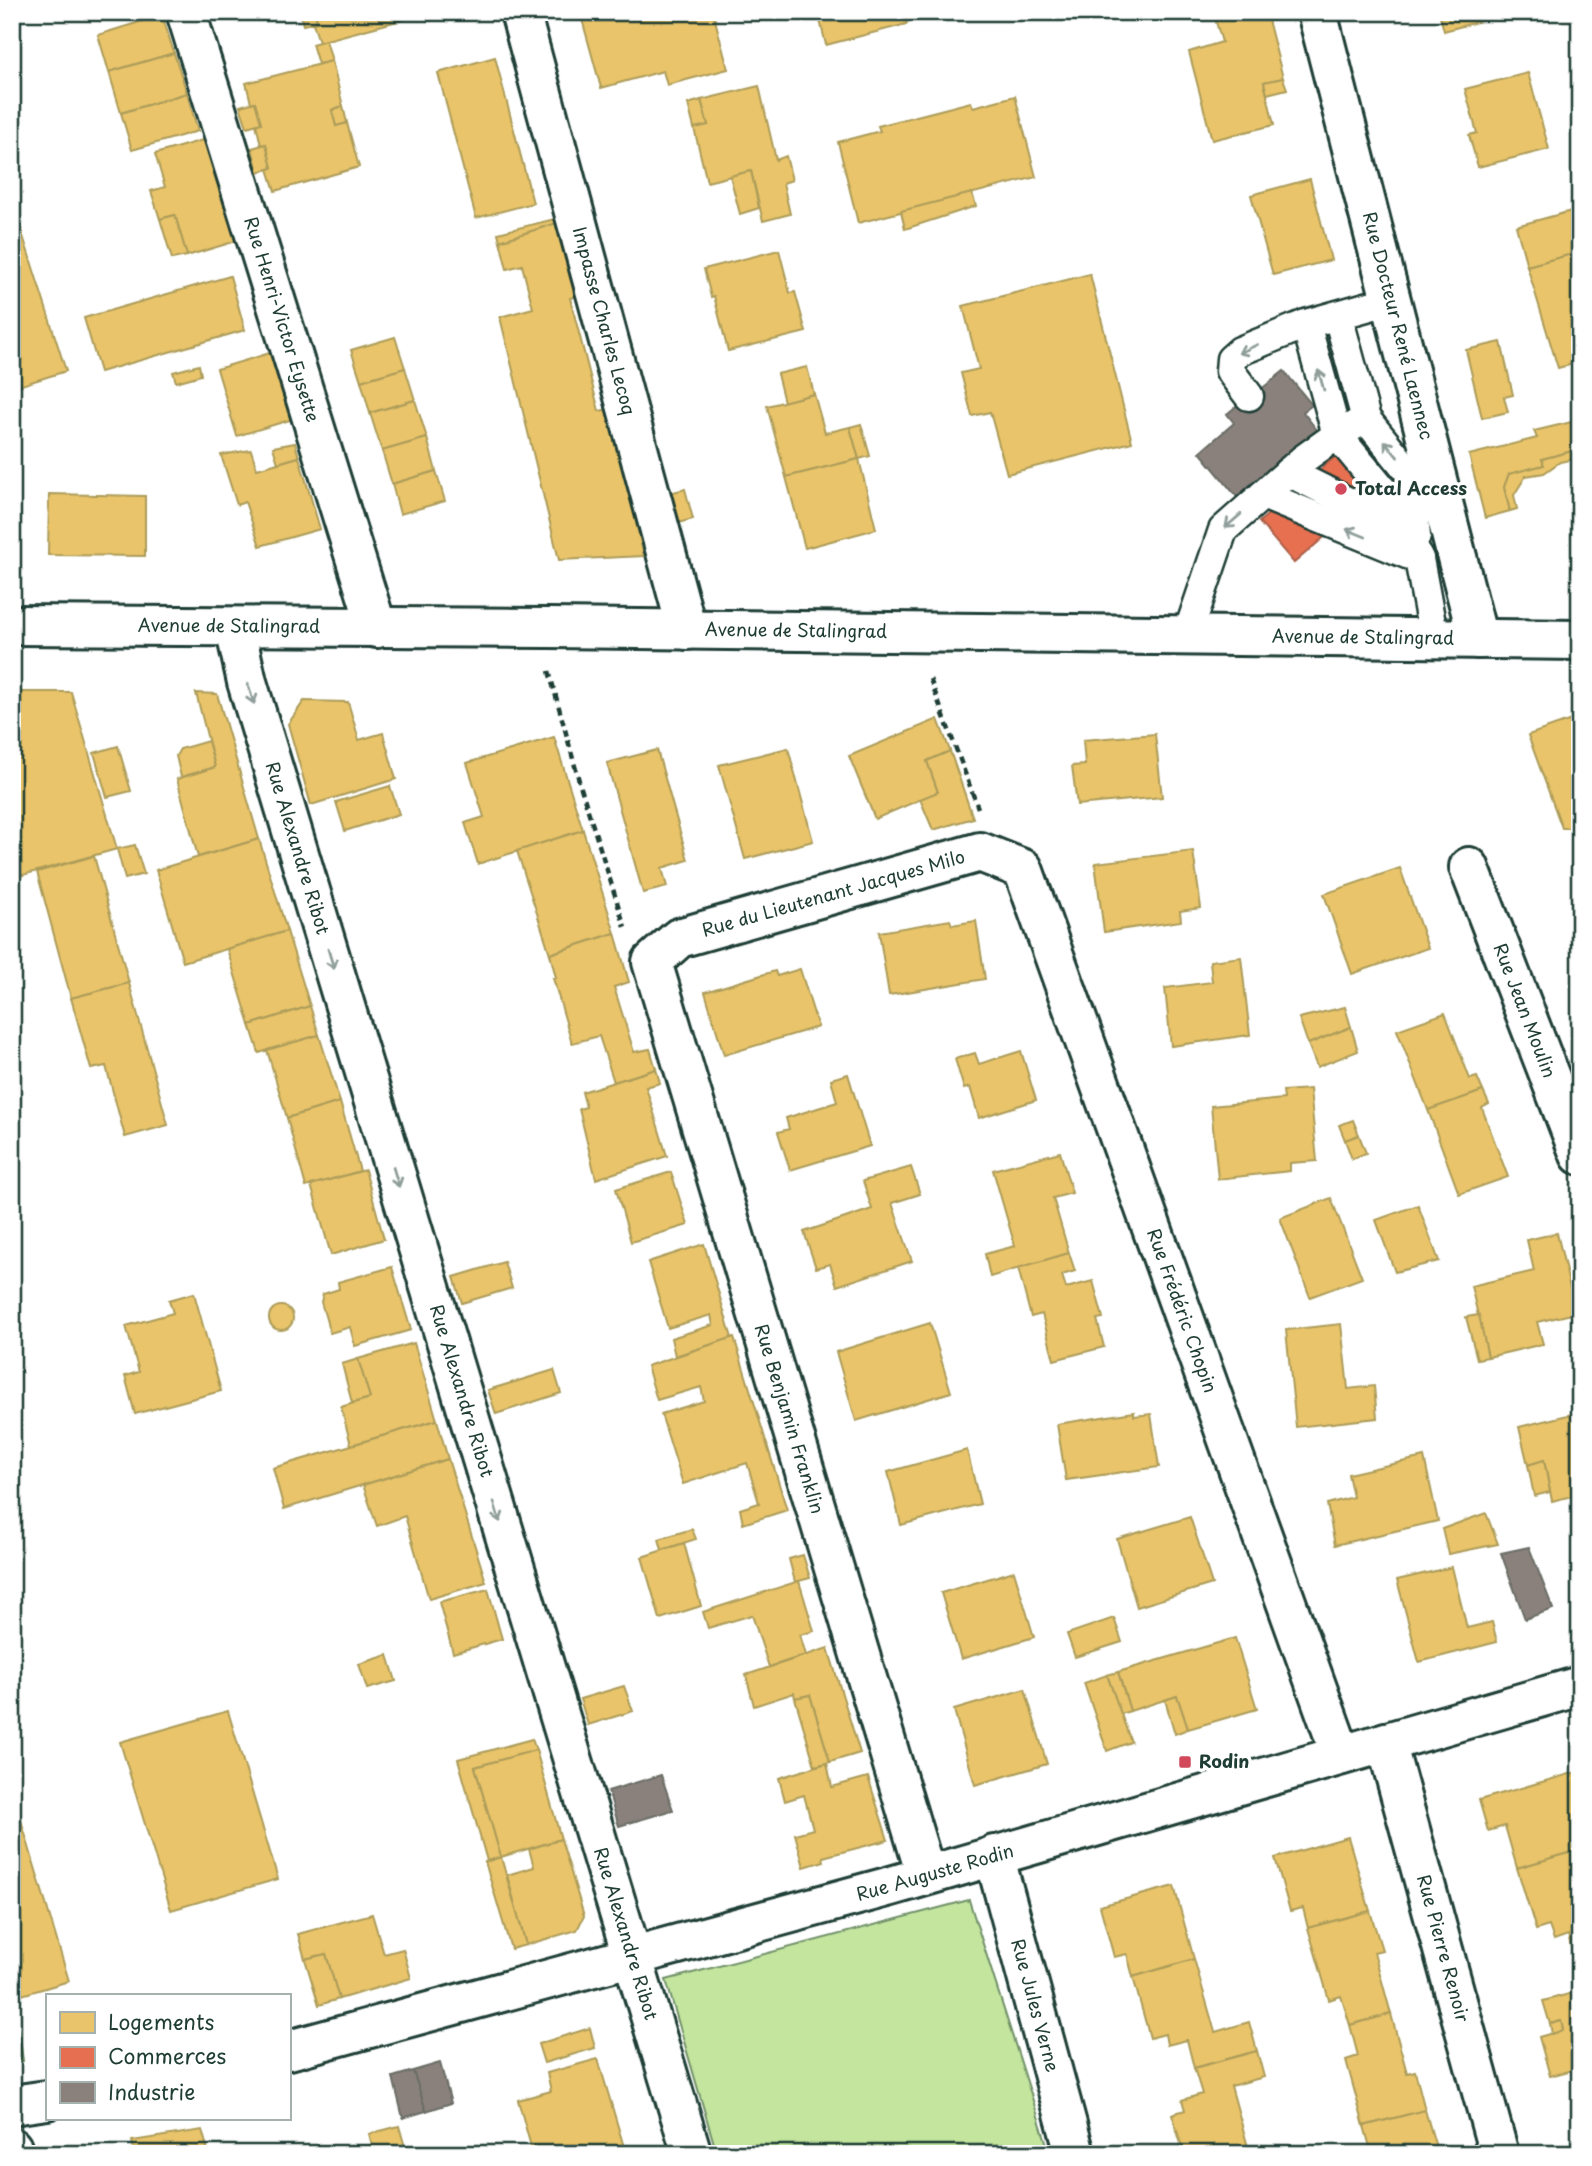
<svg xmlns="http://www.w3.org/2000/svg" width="1592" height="2166" font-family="'Playpen Sans',sans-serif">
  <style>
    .green { fill: #c3e59e; stroke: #719169; stroke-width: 2 }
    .homes { fill: #e9c46a; stroke: #ac9c5a; stroke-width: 2 }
    .shops { fill: #e76f51; stroke: #ab6048; stroke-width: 2 }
    .industry { fill: #8a817c; stroke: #6a6d66; stroke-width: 2 }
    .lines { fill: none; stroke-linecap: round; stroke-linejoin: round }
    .service-casing { stroke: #1f3d34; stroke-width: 33 }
    .minor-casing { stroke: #1f3d34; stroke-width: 44 }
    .secondary-casing { stroke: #1f3d34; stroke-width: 44 }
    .path { stroke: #1f3d34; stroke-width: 4.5; stroke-dasharray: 7 5; stroke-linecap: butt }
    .service { stroke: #fff; stroke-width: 28 }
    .minor { stroke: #fff; stroke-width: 38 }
    .secondary { stroke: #fff; stroke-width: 38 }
    .oneway { stroke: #8f9e9a }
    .poi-dot { fill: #d1495b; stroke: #fff; stroke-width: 2.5 }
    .labels { text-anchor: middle; stroke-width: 7; stroke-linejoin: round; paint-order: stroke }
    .street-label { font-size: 18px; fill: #1f3d34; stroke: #fff }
    .poi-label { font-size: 18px; font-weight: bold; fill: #1f3d34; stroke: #fff; text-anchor: start }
  </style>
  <rect width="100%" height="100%" fill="#fff"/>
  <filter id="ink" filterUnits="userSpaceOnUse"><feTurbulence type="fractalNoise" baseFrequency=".0143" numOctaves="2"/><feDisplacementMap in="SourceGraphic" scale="14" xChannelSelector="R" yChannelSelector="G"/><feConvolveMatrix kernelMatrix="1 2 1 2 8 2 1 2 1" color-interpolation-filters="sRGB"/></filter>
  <g filter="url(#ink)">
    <g class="green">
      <path d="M969 1900 1050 2154H717L666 1980Z"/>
      <path d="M12 2003H15L23 2061 12 2063Z"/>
    </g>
    <g class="homes">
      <path d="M99 12H131L101 21Z"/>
      <path d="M300 12H315L317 22 303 25Z"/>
      <path d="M315 12H407L409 18 319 42 313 23 317 22Z"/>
      <path d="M580 12H713L728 69 667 85 663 71 601 88Z"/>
      <path d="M818 12H904L907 24 826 45Z"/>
      <path d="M1213 12H1266L1283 78 1264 82 1274 125 1212 140 1189 52 1222 42Z"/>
      <path d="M1439 12H1510V13L1444 31Z"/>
      <path d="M162 15 174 53 109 72 98 35Z"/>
      <path d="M326 40 332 61 318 64 312 44Z"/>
      <path d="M174 53 187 93 121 113 109 72Z"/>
      <path d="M495 57 533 203 476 218 438 73Z"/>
      <path d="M332 61 343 106 332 110 336 126 347 123 359 167 275 191 268 169 272 168 266 144 261 145 256 124 261 123 255 102 251 103 246 83Z"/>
      <path d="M1528 73 1549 149 1478 167 1469 135 1477 133 1465 89Z"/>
      <path d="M1283 78 1287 89 1267 94 1264 82Z"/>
      <path d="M759 86 776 160 786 156 792 180 783 183 790 214 763 221 751 171 707 182 694 128 708 125 701 100Z"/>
      <path d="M187 93 198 131 132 150 121 113Z"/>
      <path d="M1015 96 1036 177 858 223 838 142 880 131 878 126 971 102 973 107Z"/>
      <path d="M701 100 708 125 694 128 688 104Z"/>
      <path d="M255 102 261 123 247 127 240 106Z"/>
      <path d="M343 106 347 123 336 126 332 110Z"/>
      <path d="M213 137 243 239 187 256 175 215 160 219 151 191 165 187 155 154Z"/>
      <path d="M266 144 272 168 258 172 252 148Z"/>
      <path d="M751 171 759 208 740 214 730 176Z"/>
      <path d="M1310 179 1331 260 1273 275 1251 195Z"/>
      <path d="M972 193 976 206 905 229 901 211Z"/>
      <path d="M1580 208V228L1575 210Z"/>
      <path d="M1575 210 1580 228V252L1527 266 1516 226Z"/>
      <path d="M16 214 66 371 12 388V215Z"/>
      <path d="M175 215 187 256 172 259 160 219Z"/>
      <path d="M559 218 560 222 500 241 498 233Z"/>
      <path d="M560 222 579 296 570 298 599 411 609 409 644 556 559 560 500 317 533 308 522 265 507 269 500 241Z"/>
      <path d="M779 250 790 293 795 292 806 332 728 351 714 296 711 297 704 269Z"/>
      <path d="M1580 252V362L1558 368 1527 266Z"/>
      <path d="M1090 274 1132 442 1007 474 990 412 972 416 961 373 979 369 963 306Z"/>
      <path d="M230 276 245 330 100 372 84 318Z"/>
      <path d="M395 337 405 368 361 381 351 350Z"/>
      <path d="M1501 342 1513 395 1504 397 1508 412 1482 418 1466 350Z"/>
      <path d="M273 352 293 419 237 436 217 369Z"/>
      <path d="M199 365 201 375 176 382 173 372Z"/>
      <path d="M807 367 814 394 784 402 777 374Z"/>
      <path d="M405 368 415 400 370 413 361 381Z"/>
      <path d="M814 394 825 433 850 427 859 459 786 477 767 406Z"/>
      <path d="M415 400 427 438 382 451 370 413Z"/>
      <path d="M1580 420V449L1542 459 1544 465 1509 474 1504 487 1510 511 1485 518 1469 455 1537 438 1534 431Z"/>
      <path d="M861 424 870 456 859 459 850 427Z"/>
      <path d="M427 438 436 471 392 484 382 451Z"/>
      <path d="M295 443 299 457 278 463 273 447Z"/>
      <path d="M1580 449V458L1560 462 1544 473 1526 476 1514 495 1517 509 1510 511 1504 487 1509 474 1544 465 1542 459Z"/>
      <path d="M251 450 257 469 299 457 320 529 260 546 245 502 237 505 221 455Z"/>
      <path d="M859 459 876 529 805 548 786 477Z"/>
      <path d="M436 471 445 501 400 514 392 484Z"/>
      <path d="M685 489 693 519 678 523 680 530 662 495Z"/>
      <path d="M49 494 145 496V556L48 555Z"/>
      <path d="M12 692H71L117 849 12 878Z"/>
      <path d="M196 693 217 694 259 839 198 857 177 779 215 767Z"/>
      <path d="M304 701 348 702 359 740 383 733 396 779 311 805 288 724Z"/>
      <path d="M1580 717V828H1562L1528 735Z"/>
      <path d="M938 719 950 751 927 761 938 792 875 819 849 756Z"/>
      <path d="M1155 734 1162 797 1077 805 1072 766 1085 765 1083 740Z"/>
      <path d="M554 737 583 830 478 864 465 823 484 817 467 763Z"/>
      <path d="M208 741 215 767 181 777 176 756 180 749Z"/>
      <path d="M118 746 131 791 107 797 94 753Z"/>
      <path d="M788 748 813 841 745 859 719 765Z"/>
      <path d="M657 750 688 860 662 868 667 887 643 893 607 763Z"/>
      <path d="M950 751 973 818 933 830 920 799 938 792 927 761Z"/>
      <path d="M390 786 399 814 345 831 336 802Z"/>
      <path d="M583 830 615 933 550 954 517 851Z"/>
      <path d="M259 839 287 931 183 962 156 870Z"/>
      <path d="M135 845 144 874 125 879 117 849Z"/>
      <path d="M1193 851 1201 908 1180 911 1181 921 1104 932 1095 863Z"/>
      <path d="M94 856 129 983 71 998 37 872Z"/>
      <path d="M1400 868 1428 948 1352 974 1324 894Z"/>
      <path d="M950 920 952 925 976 921 985 979 889 995 879 932Z"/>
      <path d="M287 931 310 1006 250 1025 227 949Z"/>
      <path d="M615 933 629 982 614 987 634 1052 650 1049 656 1069 614 1082 599 1036 572 1043 553 978H556L550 954Z"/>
      <path d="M1241 957 1250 1035 1171 1046 1165 988 1212 982 1210 961Z"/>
      <path d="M800 969 818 1027 724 1055 705 992 775 971 777 976Z"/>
      <path d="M129 983 168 1125 125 1137 106 1066 91 1069 71 998Z"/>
      <path d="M310 1006 319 1035 259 1053 250 1025Z"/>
      <path d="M1345 1007 1351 1027 1308 1044 1299 1018Z"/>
      <path d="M1445 1013 1470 1079 1477 1077 1483 1091 1428 1110 1397 1030Z"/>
      <path d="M1351 1027 1358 1051 1317 1067 1308 1044Z"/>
      <path d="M319 1035 340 1102 287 1118 267 1050Z"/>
      <path d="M1021 1051 1036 1100 979 1118 970 1087 964 1089 955 1059 975 1053 979 1064Z"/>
      <path d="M656 1069 660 1083 646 1087 667 1156 596 1179 579 1109 586 1107 582 1092Z"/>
      <path d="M848 1074 870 1146 790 1170 778 1132 789 1129 786 1118 837 1102 831 1079Z"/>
      <path d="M1310 1089 1317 1161 1290 1163V1171L1218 1179 1211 1106 1284 1099 1283 1091Z"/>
      <path d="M1483 1091 1489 1104 1482 1108 1508 1177 1459 1194 1428 1110Z"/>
      <path d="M340 1102 360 1171 306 1187 287 1118Z"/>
      <path d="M1353 1120 1359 1135 1345 1140 1339 1125Z"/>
      <path d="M1359 1135 1366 1153 1352 1159 1345 1140Z"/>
      <path d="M1060 1152 1072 1193 1053 1198 1069 1253 990 1277 985 1254 1015 1246 993 1170Z"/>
      <path d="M911 1167 920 1194 892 1203 912 1261 837 1286 830 1264 816 1268 804 1232 872 1209 863 1181Z"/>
      <path d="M365 1170 384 1239 331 1255 311 1185Z"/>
      <path d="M671 1172 688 1225 631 1242 616 1189Z"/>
      <path d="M1331 1198 1362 1278 1310 1297 1280 1218Z"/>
      <path d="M1418 1205 1439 1261 1395 1272 1376 1220Z"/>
      <path d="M1557 1233 1576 1313 1537 1322 1543 1344 1488 1357 1471 1286 1534 1271 1527 1240Z"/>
      <path d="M704 1244 732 1338 675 1356 671 1338 713 1325 711 1315 668 1328 648 1262Z"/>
      <path d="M1069 1253 1075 1271 1062 1275 1066 1288 1093 1281 1103 1318 1097 1319 1104 1347 1054 1360 1042 1314 1031 1317 1018 1268Z"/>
      <path d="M504 1262 512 1288 462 1303 454 1277Z"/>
      <path d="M392 1267 411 1330 355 1346 350 1327 330 1333 321 1302 323 1294 339 1289 338 1282Z"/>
      <path d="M194 1293 221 1391 135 1414 125 1376 139 1372 126 1326 173 1313 169 1300Z"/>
      <circle cx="281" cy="1318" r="12"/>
      <path d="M1479 1315 1488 1357 1477 1359 1466 1317Z"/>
      <path d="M930 1323 951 1392 856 1421 836 1352Z"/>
      <path d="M1341 1324 1348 1389 1374 1386 1377 1418 1296 1427 1286 1330Z"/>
      <path d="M734 1337 787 1510 743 1524 740 1509 759 1503 747 1463 683 1484 661 1414 704 1401 701 1387 657 1400 647 1366Z"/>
      <path d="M414 1343 437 1420 351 1445 341 1407 370 1398 358 1359Z"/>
      <path d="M358 1359 370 1398 352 1403 342 1364Z"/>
      <path d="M554 1370 561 1393 496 1414 488 1390Z"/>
      <path d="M1134 1412V1416L1151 1414 1159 1467 1066 1480 1057 1424Z"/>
      <path d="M1580 1412V1494L1552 1501 1544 1460 1528 1465 1519 1427Z"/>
      <path d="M437 1420 448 1459 284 1509 273 1468Z"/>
      <path d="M967 1450 980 1504 901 1525 888 1472Z"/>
      <path d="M1424 1457 1438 1521 1335 1545 1327 1504 1353 1497 1348 1474Z"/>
      <path d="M448 1459 486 1582 429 1599 405 1516 377 1526 363 1485Z"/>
      <path d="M1544 1460 1550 1492 1534 1496 1528 1465Z"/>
      <path d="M1486 1513 1498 1544 1448 1554 1442 1529Z"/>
      <path d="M1190 1517 1212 1584 1137 1607 1117 1539Z"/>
      <path d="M692 1529 696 1539 662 1550 659 1539Z"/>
      <path d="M684 1543 701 1606 660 1619 642 1557Z"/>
      <path d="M803 1555 810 1578 795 1582 789 1559Z"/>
      <path d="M1452 1567 1467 1628 1492 1622 1497 1642 1419 1662 1397 1580Z"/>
      <path d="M1014 1571 1034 1637 961 1659 941 1593Z"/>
      <path d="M799 1581 814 1631 800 1635 806 1655 769 1667 752 1615 708 1628 703 1612Z"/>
      <path d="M488 1589 502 1639 453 1653 439 1602Z"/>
      <path d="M1114 1618 1122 1642 1075 1657 1067 1634Z"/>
      <path d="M1235 1638 1257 1709 1188 1729 1177 1696 1130 1711 1118 1672Z"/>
      <path d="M828 1648 860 1753 830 1762 810 1695 795 1698 794 1693 754 1706 746 1675Z"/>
      <path d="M388 1655 396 1681 367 1689 359 1664Z"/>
      <path d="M1118 1672 1130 1711 1121 1714 1107 1675Z"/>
      <path d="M1107 1675 1131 1742 1107 1751 1084 1683Z"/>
      <path d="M624 1686 633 1711 588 1725 580 1699Z"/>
      <path d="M1025 1689 1047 1764 975 1785 954 1710Z"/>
      <path d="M810 1695 830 1762 815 1766 795 1698Z"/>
      <path d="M1177 1696 1188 1729 1175 1734 1165 1700Z"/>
      <path d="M228 1711 278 1879 171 1910 120 1742Z"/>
      <path d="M532 1739 536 1750 475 1767 501 1857 487 1861 458 1759Z"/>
      <path d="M536 1750 561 1839 501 1857 475 1767Z"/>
      <path d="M827 1763 832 1787 868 1777 888 1840 823 1857 824 1861 804 1867 795 1834 813 1829 804 1795 785 1801 779 1778Z"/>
      <path d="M1580 1771V1827L1573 1829 1580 1850 1517 1868 1505 1826 1488 1831 1479 1800Z"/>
      <path d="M15 1800 69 1981 12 1998V1801Z"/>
      <path d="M1348 1837 1370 1911 1308 1928 1303 1908 1290 1911 1275 1858Z"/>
      <path d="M561 1839 584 1916 577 1930 526 1945 507 1875 534 1867 529 1849Z"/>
      <path d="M1580 1850V1961L1575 1962 1568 1935 1554 1940 1549 1926 1536 1930 1517 1868Z"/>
      <path d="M501 1857 526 1945 511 1949 485 1862Z"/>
      <path d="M1174 1886 1194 1959 1133 1977 1127 1954 1114 1957 1100 1906Z"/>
      <path d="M1370 1911 1382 1950 1374 1952 1391 2014 1350 2025 1341 1996 1329 2000 1308 1928Z"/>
      <path d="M372 1914 384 1954 403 1949 411 1978 339 1999 326 1954 305 1959 298 1934Z"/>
      <path d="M326 1954 339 1999 319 2005 305 1959Z"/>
      <path d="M1194 1959 1215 2032 1249 2022 1257 2051 1194 2068 1187 2040 1167 2045 1165 2034 1150 2038 1133 1977Z"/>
      <path d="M1580 1991V2068L1550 2076 1539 2037 1563 2030 1561 2021 1550 2024 1543 2001Z"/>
      <path d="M1391 2014 1407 2073 1415 2071 1425 2110 1364 2126 1346 2060 1358 2056 1350 2025Z"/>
      <path d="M1561 2021 1563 2030 1552 2034 1550 2024Z"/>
      <path d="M590 2028 595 2048 544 2063 538 2044Z"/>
      <path d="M1257 2051 1264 2077 1231 2086 1250 2154H1184L1172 2114 1185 2110 1182 2100 1202 2094 1194 2068Z"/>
      <path d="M598 2059 624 2147 601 2154H533L518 2100 551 2091 547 2073Z"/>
      <path d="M1580 2068V2093L1573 2070Z"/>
      <path d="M1425 2110 1438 2154H1372L1364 2126Z"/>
      <path d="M399 2126 407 2154H342L372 2145 369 2134Z"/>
      <path d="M202 2130 209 2154H135L132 2141Z"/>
      <path d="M624 2147 626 2154H601Z"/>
    </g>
    <path class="shops" d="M1373 424 1408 465 1294 563 1259 522Z"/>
    <g class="industry">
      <path d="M1284 371 1312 405 1303 412 1317 430 1237 497 1200 452 1234 423 1227 414 1258 388 1260 390Z"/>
      <path d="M1529 1547 1553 1609 1525 1619 1501 1553Z"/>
      <path d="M661 1775 673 1810 619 1826 608 1791Z"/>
      <path d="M440 2063 451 2103 426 2111 413 2071Z"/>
      <path d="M413 2071 426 2111 403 2118 393 2077Z"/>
    </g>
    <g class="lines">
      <defs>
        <g id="service">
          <path d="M1338 316 1366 419 1409 472 1416 536"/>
          <path d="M1306 324 1337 435 1390 499 1419 559 1434 639"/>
          <path d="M1249 396 1230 371 1231 359 1240 351 1306 324 1391 300"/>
          <path d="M1288 472 1369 512 1407 548"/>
          <path d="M1263 495 1419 559"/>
          <path d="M1187 636 1223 530 1302 460 1337 435 1366 419"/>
        </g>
        <g id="minor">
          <path id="s1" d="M186 12 377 628"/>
          <path id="s2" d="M520 12 687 630"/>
          <path id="s3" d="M1317 12 1478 639"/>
          <path id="s4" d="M235 628 247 682 692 2154"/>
          <path id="s5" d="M1469 867 1580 1155"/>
          <path id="s6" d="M1386 1742 1499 2154"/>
          <path id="s7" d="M994 1855 1075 2154"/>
          <path id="s8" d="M926 1875 652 962 679 938 980 852 1023 869 1341 1755"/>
          <path id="s9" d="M289 2050 891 1886 1580 1686"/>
          <path d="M12 2105 47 2100"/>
          <path d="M12 2148 14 2154"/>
        </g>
        <g id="secondary">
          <path id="s10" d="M12 625 549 628 1580 640"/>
        </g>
      </defs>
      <use href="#service" class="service-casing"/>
      <use href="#minor" class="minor-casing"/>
      <use href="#secondary" class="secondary-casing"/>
      <g class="path">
        <path d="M549 671 581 788 625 927"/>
        <path d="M930 679 978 808"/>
      </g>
      <use href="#service" class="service"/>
      <use href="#minor" class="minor"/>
      <use href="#secondary" class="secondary"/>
    </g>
    <defs><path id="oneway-shaft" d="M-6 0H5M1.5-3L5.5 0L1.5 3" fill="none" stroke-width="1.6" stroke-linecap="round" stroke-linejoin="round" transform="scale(1.75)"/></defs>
    <g class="oneway">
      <use href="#oneway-shaft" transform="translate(1248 349) rotate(155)"/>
      <use href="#oneway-shaft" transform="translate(1321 380) rotate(-106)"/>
      <use href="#oneway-shaft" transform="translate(1391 449) rotate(-129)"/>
      <use href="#oneway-shaft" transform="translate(1233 521) rotate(139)"/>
      <use href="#oneway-shaft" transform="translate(1356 533) rotate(-158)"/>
      <use href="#oneway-shaft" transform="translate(251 694) rotate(73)"/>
      <use href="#oneway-shaft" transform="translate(331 959) rotate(73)"/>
      <use href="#oneway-shaft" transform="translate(396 1177) rotate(73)"/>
      <use href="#oneway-shaft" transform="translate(497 1512) rotate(73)"/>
    </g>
  </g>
  <g class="poi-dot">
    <circle cx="1341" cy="489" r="7"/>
    <rect x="1178" y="1755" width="14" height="14" rx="3.5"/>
  </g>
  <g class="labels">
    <g class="street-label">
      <text dy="6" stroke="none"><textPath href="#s1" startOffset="322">Rue Henri-Victor Eysette</textPath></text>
      <text dy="6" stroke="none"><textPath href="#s2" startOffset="320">Impasse Charles Lecoq</textPath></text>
      <text dy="6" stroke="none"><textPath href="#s3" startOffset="324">Rue Docteur René Laennec</textPath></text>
      <text dy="6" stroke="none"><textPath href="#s10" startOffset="217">Avenue de Stalingrad</textPath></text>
      <text dy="6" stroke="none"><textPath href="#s10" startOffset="784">Avenue de Stalingrad</textPath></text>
      <text dy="6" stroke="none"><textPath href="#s10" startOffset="1351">Avenue de Stalingrad</textPath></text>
      <text dy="6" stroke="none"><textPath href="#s4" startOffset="229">Rue Alexandre Ribot</textPath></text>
      <text dy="6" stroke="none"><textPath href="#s8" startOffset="1150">Rue du Lieutenant Jacques Milo</textPath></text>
      <text dy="6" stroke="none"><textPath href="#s5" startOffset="154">Rue Jean Moulin</textPath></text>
      <text dy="6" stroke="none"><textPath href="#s8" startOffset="1818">Rue Frédéric Chopin</textPath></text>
      <text dy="6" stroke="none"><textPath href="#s4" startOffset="796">Rue Alexandre Ribot</textPath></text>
      <text transform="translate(789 1419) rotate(73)" y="6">Rue Benjamin Franklin</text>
      <text dy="6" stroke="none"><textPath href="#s9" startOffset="670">Rue Auguste Rodin</textPath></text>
      <text dy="6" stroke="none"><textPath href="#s4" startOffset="1363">Rue Alexandre Ribot</textPath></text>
      <text dy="6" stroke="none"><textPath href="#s6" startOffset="214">Rue Pierre Renoir</textPath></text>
      <text dy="6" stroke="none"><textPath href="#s7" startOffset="156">Rue Jules Verne</textPath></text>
    </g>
    <g class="poi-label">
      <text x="1355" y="495">Total Access</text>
      <text x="1199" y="1768">Rodin</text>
    </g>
  </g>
  <rect width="1592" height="2166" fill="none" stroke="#fff" stroke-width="42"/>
  <rect x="21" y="21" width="1550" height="2124" fill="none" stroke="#1f3d34" stroke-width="2.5" filter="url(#ink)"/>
  <rect x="46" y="1994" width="245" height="126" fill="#ffffff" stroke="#a5b1ae" stroke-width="2"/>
  <rect x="60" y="2012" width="35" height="21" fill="#e9c46a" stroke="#a5b1ae" stroke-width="2"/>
  <text x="108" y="2030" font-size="21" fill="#1f3d34">Logements</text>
  <rect x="60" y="2047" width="35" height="21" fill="#e76f51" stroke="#a5b1ae" stroke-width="2"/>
  <text x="108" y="2064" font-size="21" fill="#1f3d34">Commerces</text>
  <rect x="60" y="2082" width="35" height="21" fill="#8a817c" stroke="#a5b1ae" stroke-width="2"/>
  <text x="108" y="2100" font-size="21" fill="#1f3d34">Industrie</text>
</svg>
